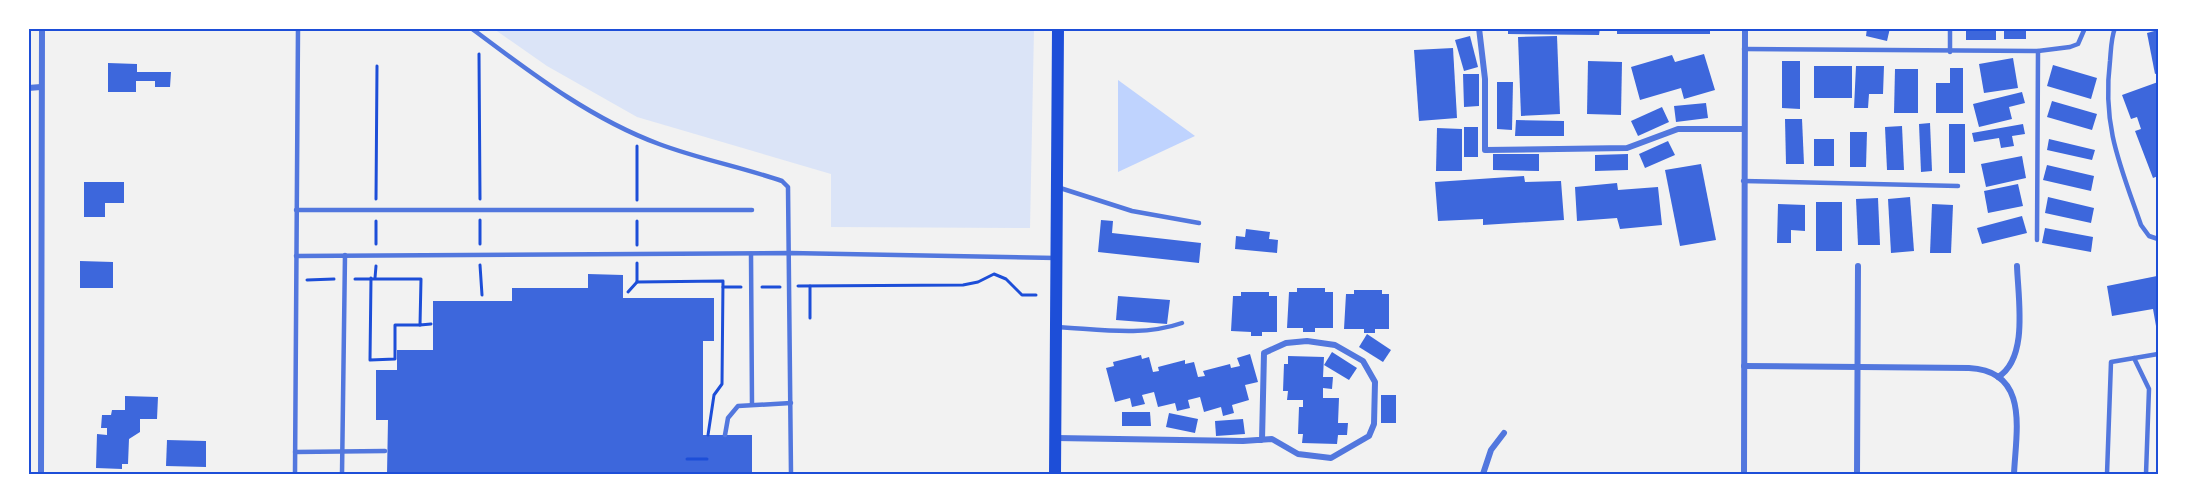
<svg xmlns="http://www.w3.org/2000/svg" width="2187" height="503" font-family="'Asap Condensed',sans-serif">
  <style>
    .green { fill: #dbe4f7 }
    .water { fill: #bfd3fe }
    .building { fill: #3d67dc }
    .lines { fill: none; stroke-linecap: round; stroke-linejoin: round }
    .path { stroke: #1d4ed8; stroke-width: 3 }
    .service { stroke: #5277de; stroke-width: 4.5 }
    .minor { stroke: #5277de; stroke-width: 6 }
    .secondary { stroke: #1d4ed8; stroke-width: 12 }
    .neatline { fill: none; stroke: #1d4ed8; stroke-width: 2 }
  </style>
  <rect width="100%" height="100%" fill="#f2f2f2"/>
  <path class="green" d="M494 29H1034L1030 228 831 227V174L637 117 547 66Z"/>
  <path class="water" d="M1118 80 1195 136 1118 172Z"/>
  <g class="building">
    <path d="M1508 28H1600L1599 35 1508 34Z"/>
    <rect x="1617" y="28" width="93" height="6"/>
    <path d="M1867 28H1890L1887 41 1866 36Z"/>
    <rect x="1966" y="28" width="30" height="12"/>
    <rect x="2004" y="28" width="22" height="11"/>
    <path d="M2158 30V73L2155 74 2147 33Z"/>
    <path d="M1470 36 1478 67 1464 71 1455 40Z"/>
    <path d="M1557 36 1560 114 1521 116 1518 37Z"/>
    <path d="M1453 48 1457 118 1419 121 1414 50Z"/>
    <path d="M1704 54 1715 90 1684 99 1681 88 1640 100 1631 67 1672 55 1675 62Z"/>
    <path d="M2013 58 2018 88 1984 93 1979 64Z"/>
    <path d="M1588 61 1622 62 1621 115 1587 114Z"/>
    <path d="M1782 61H1800V109L1782 108Z"/>
    <path d="M108 63 137 64V72H171L170 87H155V81H136V92H108Z"/>
    <path d="M2053 65 2097 78 2091 99 2047 86Z"/>
    <rect x="1814" y="66" width="38" height="32"/>
    <path d="M1856 66H1884L1883 94H1869L1868 108H1854Z"/>
    <path d="M1950 68H1963V113H1936V83H1950Z"/>
    <path d="M1895 69H1918V113H1894Z"/>
    <path d="M1463 74H1479V106L1464 107Z"/>
    <path d="M1497 82H1513L1512 130 1497 129Z"/>
    <path d="M2158 82V176L2153 178 2135 131 2141 129 2137 117 2131 119 2122 95Z"/>
    <path d="M2022 92 2025 103 2009 107 2012 119 1979 127 1973 104Z"/>
    <path d="M2052 101 2097 114 2092 130 2047 117Z"/>
    <path d="M1706 103 1708 118 1676 122 1674 106Z"/>
    <path d="M1662 107 1669 122 1638 136 1631 121Z"/>
    <path d="M1785 119H1802L1804 164H1786Z"/>
    <path d="M1516 120 1564 121V136H1515Z"/>
    <path d="M1930 123 1932 171 1921 172 1919 124Z"/>
    <rect x="1949" y="124" width="16" height="49"/>
    <path d="M2023 124 2025 134 2012 136 2014 146 2001 148 1999 138 1974 142 1972 133Z"/>
    <path d="M1902 126 1904 170H1887L1885 127Z"/>
    <rect x="1464" y="127" width="14" height="30"/>
    <path d="M1437 128 1462 129V171H1436Z"/>
    <path d="M1850 132H1867L1866 167H1850Z"/>
    <rect x="1814" y="139" width="20" height="27"/>
    <path d="M2049 139 2095 150 2092 160 2047 150Z"/>
    <path d="M1668 141 1675 155 1645 168 1639 154Z"/>
    <path d="M1493 154H1539V171L1493 170Z"/>
    <path d="M1628 154V170L1595 171V155Z"/>
    <path d="M2022 156 2026 178 1986 187 1981 164Z"/>
    <path d="M1701 164 1716 240 1680 246 1665 170Z"/>
    <path d="M2047 165 2094 176 2091 191 2043 180Z"/>
    <path d="M1524 176 1525 182 1561 181 1564 220 1483 225V219L1438 221 1435 182Z"/>
    <path d="M84 182H124V203H105V217H84Z"/>
    <path d="M1617 183 1618 190 1658 187 1662 225 1620 229 1617 218 1577 221 1575 187Z"/>
    <path d="M2018 184 2023 206 1988 213 1984 191Z"/>
    <path d="M1910 197 1914 251 1891 253 1888 199Z"/>
    <path d="M2048 197 2094 208 2091 223 2045 213Z"/>
    <path d="M1878 198 1880 245H1858L1856 199Z"/>
    <rect x="1816" y="202" width="26" height="49"/>
    <path d="M1778 204 1805 205V231L1791 230V243H1777Z"/>
    <path d="M1932 204 1953 205 1951 253H1930Z"/>
    <path d="M2022 216 2027 233 1982 244 1977 228Z"/>
    <path d="M1101 220 1113 221 1112 233 1201 243 1199 263 1098 252Z"/>
    <path d="M2045 228 2093 237 2091 252 2042 243Z"/>
    <path d="M1246 229 1270 232 1269 239 1278 240 1277 253 1235 249 1236 236 1245 237Z"/>
    <path d="M80 261 113 262V288H80Z"/>
    <path d="M588 274 623 275V298H714V341H703V435H752V474H387L388 420H376V370H397V350H433V301H512V288H588Z"/>
    <path d="M2157 276 2158 326H2156L2153 309 2112 316 2107 286Z"/>
    <path d="M1297 288H1325V292H1333V328H1315V332H1303V328H1287L1289 292H1297Z"/>
    <path d="M1354 290H1382V294H1389V329H1375V333H1364V329H1344L1346 294H1354Z"/>
    <path d="M1241 292H1269V296H1277V332H1262V336H1251V332L1231 331 1233 296H1241Z"/>
    <path d="M1118 296 1170 300 1167 324 1116 320Z"/>
    <path d="M1367 334 1391 350 1383 362 1359 347Z"/>
    <path d="M1332 352 1357 368 1349 380 1324 365Z"/>
    <path d="M1250 354 1258 382 1245 385 1249 400 1232 405 1234 413 1223 416 1221 407 1204 412 1200 397 1188 400 1190 408 1177 411 1175 403 1158 407 1154 392 1142 395 1145 404 1132 407 1130 398 1115 402 1106 368 1114 366 1113 362 1141 355 1142 359 1149 357 1153 372 1159 371 1158 367 1185 360V364L1194 362 1198 377 1205 376 1203 371 1230 364 1231 368 1240 366 1237 358Z"/>
    <path d="M1288 356 1324 357 1323 377H1333L1332 389 1323 388V398H1339L1338 423H1348L1347 435H1338L1337 444 1302 443 1303 434H1298L1299 407H1303V400H1287L1288 391H1283L1284 364H1288Z"/>
    <rect x="1381" y="395" width="15" height="28"/>
    <path d="M125 396 158 397 157 419H140V432L129 439 128 464H122V469L96 468 97 434 107 435V428H101L102 415H111L112 410H125Z"/>
    <path d="M1122 412H1150L1151 426H1122Z"/>
    <path d="M1169 413 1198 419 1195 433 1166 427Z"/>
    <path d="M1243 419 1245 434 1216 436 1215 421Z"/>
    <path d="M167 440 206 441V467L166 466Z"/>
  </g>
  <g class="lines">
    <g class="path">
      <path d="M479 54 480 199"/>
      <path d="M637 146V200"/>
      <path d="M376 199 377 66"/>
      <path d="M480 220V244"/>
      <path d="M376 221V244"/>
      <path d="M637 221V245"/>
      <path d="M480 265 482 295"/>
      <path d="M371 278 370 360 395 359V325H420"/>
      <path d="M375 278 376 266"/>
      <path d="M355 279H421L420 325 431 324"/>
      <path d="M307 280 334 279"/>
      <path d="M637 282 723 281 722 384 714 395 708 435"/>
      <path d="M798 286 963 285 978 282 994 274 1006 279 1022 295H1036"/>
      <path d="M810 286V318"/>
      <path d="M723 287H741"/>
      <path d="M762 287H780"/>
      <path d="M628 292 637 282V263"/>
      <path d="M687 459H707"/>
    </g>
    <g class="service">
      <path d="M471 28C530 72 589 118 659 144 699 159 741 167 782 181L788 187 791 474"/>
      <path d="M2115 28C2111 38 2111 50 2110 61 2102 126 2120 165 2141 225L2149 236 2158 239"/>
      <path d="M1744 49 2038 51 2070 47 2078 44 2085 28"/>
      <path d="M1950 52V28"/>
      <path d="M1743 181 1958 186"/>
      <path d="M1057 187 1132 211 1199 223"/>
      <path d="M296 210H752"/>
      <path d="M2037 240 2038 51"/>
      <path d="M751 254 752 404"/>
      <path d="M296 256 790 253 1056 258"/>
      <path d="M1056 327C1098 329 1142 337 1182 323"/>
      <path d="M2134 358 2149 389 2146 474"/>
      <path d="M725 435 728 418 738 406 791 403"/>
      <path d="M295 452 385 451"/>
      <path d="M295 474 298 28"/>
      <path d="M342 474 345 255"/>
      <path d="M2107 474 2111 362 2158 354"/>
    </g>
    <g class="minor">
      <path d="M1479 28 1485 79V150L1627 148 1678 129H1743"/>
      <path d="M28 88 41 87"/>
      <path d="M1744 366 1969 368C2030 371 2016 431 2014 474"/>
      <path d="M1998 377C2029 358 2018 298 2017 266"/>
      <path d="M1056 438 1243 441 1272 439 1298 454 1331 458 1369 436 1374 424 1375 382 1363 361 1335 345 1307 341 1286 343 1264 353 1262 440"/>
      <path d="M41 474 42 28"/>
      <path d="M1483 474 1491 450 1504 433"/>
      <path d="M1744 474 1745 28"/>
      <path d="M1857 474 1858 266"/>
    </g>
    <path class="secondary" d="M1055 474 1058 28"/>
  </g>
  <rect width="2187" height="503" fill="none" stroke="#ffffff" stroke-width="60"/>
  <rect x="30" y="30" width="2127" height="443" class="neatline"/>
</svg>
